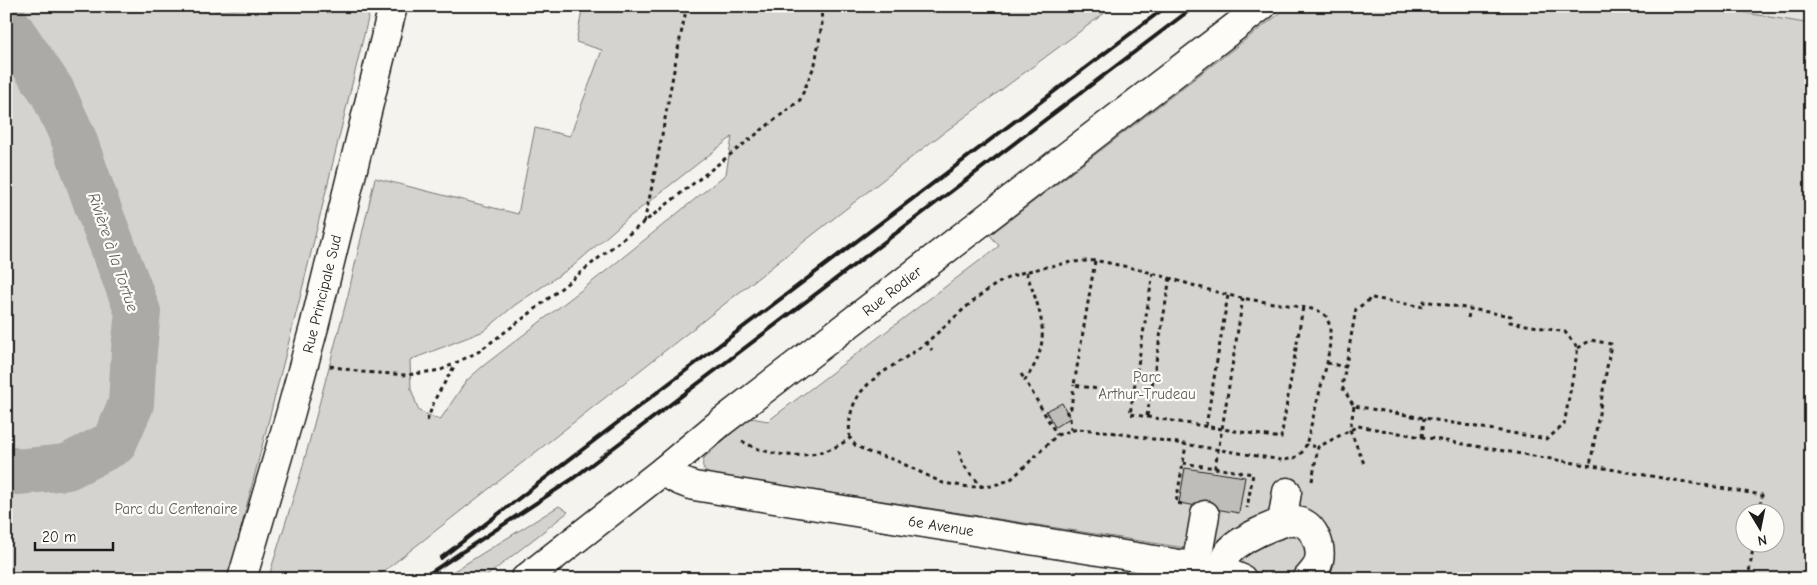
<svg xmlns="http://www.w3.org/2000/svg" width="1817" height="585" font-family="'Comic Neue',sans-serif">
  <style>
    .built { fill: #e4e3de }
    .green { fill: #d4d3cf; stroke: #787876; fill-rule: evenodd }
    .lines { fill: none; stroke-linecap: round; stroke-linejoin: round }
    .river { stroke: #abaaa6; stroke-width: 46 }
    .building { fill: #bebdba; stroke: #1c1c1c }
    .minor-casing { stroke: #1c1c1c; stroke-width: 31 }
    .path { stroke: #1c1c1c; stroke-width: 3; stroke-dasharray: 4 4; stroke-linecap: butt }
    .minor { stroke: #fdfcf7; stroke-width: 28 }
    .rail { stroke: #1c1c1c; stroke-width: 4 }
    .labels { text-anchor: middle; stroke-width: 4.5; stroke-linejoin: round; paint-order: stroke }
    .street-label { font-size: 15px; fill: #1c1c1c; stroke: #fdfcf7 }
    .park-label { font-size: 15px; fill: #5c5c5b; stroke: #fdfcf7 }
    .water-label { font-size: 16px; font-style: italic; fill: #5c5c5a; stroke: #fdfcf7 }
  </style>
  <rect width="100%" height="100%" fill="#f4f3ee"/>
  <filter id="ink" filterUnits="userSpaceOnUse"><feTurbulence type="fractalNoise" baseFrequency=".02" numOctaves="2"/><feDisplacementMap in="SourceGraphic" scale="10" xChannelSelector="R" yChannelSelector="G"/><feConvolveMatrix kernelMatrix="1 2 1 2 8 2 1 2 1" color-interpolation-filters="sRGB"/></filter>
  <g filter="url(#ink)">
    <path class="built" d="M1704 6H1811V24Z"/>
    <g class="green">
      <path d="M6 6H215V11L285 6H371L300 298 228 579H6Z"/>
      <path d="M583 6H1114L926 146 374 579H268L301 473 348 295 375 178 518 214 535 128 570 136 602 50 576 42ZM732 137 726 174 606 271 483 366 466 381 440 420 419 411 411 389 410 360 484 331 515 305 573 266 628 218Z"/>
      <path d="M1310 6H1704L1811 24V579H1323L1322 525 1223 541 1211 547 1192 549 709 474C702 469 701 464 705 457L746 420 751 418 768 421 999 246 990 235 1283 11ZM1744 512H1774V542H1744Z"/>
      <path d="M559 506 568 512 483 579H441Z"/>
      <path d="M1297 533 1305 543 1308 556 1300 570 1287 576H1280L1249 571 1243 564 1242 556 1251 545Z"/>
    </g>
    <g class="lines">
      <path class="river" d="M6 23 52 91 73 137 98 208 138 312 134 350 131 404 114 443 67 467 17 472 6 468"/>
    </g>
    <g class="building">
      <path d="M1062 403 1070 418 1055 427 1046 411Z"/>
      <path d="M1185 468 1245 477 1239 513 1179 503Z"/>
    </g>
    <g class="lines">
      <defs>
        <g id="minor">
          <path d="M664 470C673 479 682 482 694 486L1223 571 1242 579"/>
          <path d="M1282 522 1287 492"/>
          <path d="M1196 566 1205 515"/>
          <path d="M1223 571C1224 566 1224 560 1226 556 1232 542 1281 519 1296 521 1313 523 1322 545 1319 560 1318 567 1312 573 1307 579"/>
          <path d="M242 579 290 415 314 327 393 6"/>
          <path d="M525 579 664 470 719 424 1262 6"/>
        </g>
      </defs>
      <use href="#minor" class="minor-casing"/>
      <g class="path">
        <path d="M644 222C661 150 671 78 687 6"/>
        <path d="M1095 261 1074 385 1133 395"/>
        <path d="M1026 272C1041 313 1054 341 1025 380L1057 435"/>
        <path d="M1153 273 1130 414 1222 429 1214 472"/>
        <path d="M1243 298 1222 429 1281 438 1303 307"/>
        <path d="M1372 298 1424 307V301L1511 316 1510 322 1565 332 1578 348 1564 425 1547 439 1354 406 1342 387 1356 309Z"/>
        <path d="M1468 318 1470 309"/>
        <path d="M926 342 932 350"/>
        <path d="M1578 348 1591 340 1611 344 1590 466"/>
        <path d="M1327 363 1350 368"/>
        <path d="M330 366 362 372 407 375 441 370 478 352 529 314 620 241 800 100 815 64 822 24 821 6"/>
        <path d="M1021 374 1025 380"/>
        <path d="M1354 406 1350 430 1365 466"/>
        <path d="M1147 416 1170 277"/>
        <path d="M427 421 435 399 455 365"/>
        <path d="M1206 426 1228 295"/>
        <path d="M1071 430 1070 418 1066 411 1071 408 1074 385"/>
        <path d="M1422 437 1424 418"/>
        <path d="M850 438C844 387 883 374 918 349 947 327 972 297 1004 280 1016 273 1033 270 1047 267 1061 264 1074 261 1088 261 1098 260 1109 263 1118 265 1156 272 1191 286 1228 295 1257 302 1288 304 1317 310L1326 316 1330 326V343L1327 363 1306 445"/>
        <path d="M742 441C773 460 821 461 850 438L855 445 868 452 895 460 943 483 969 487 991 486 1010 480 1020 471 1057 435 1077 429 1104 431 1282 460C1294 459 1301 457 1306 445L1318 447"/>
        <path d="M960 451C959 464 974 477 982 487"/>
        <path d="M1183 463 1253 474 1247 508"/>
        <path d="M1312 481 1318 447 1358 426 1762 495 1759 512"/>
        <path d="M1182 504 1176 503 1186 445"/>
        <path d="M1748 579 1754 542"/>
      </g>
      <use href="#minor" class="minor"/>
      <g class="rail">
        <path d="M441 558 651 397 1167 6"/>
        <path d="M421 579 571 480 1195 6"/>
      </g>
    </g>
  </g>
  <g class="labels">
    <g class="street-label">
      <text transform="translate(892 291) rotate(-38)" y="5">Rue Rodier</text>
      <text transform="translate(322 294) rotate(-76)" y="5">Rue Principale Sud</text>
      <text transform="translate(941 526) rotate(9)" y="5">6e Avenue</text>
    </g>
    <g class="park-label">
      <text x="1147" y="382">Parc<tspan x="1147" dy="17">Arthur-Trudeau</tspan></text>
      <text x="176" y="514">Parc du Centenaire</text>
    </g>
    <g class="water-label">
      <text transform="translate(114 252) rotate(71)" y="6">Rivière à la Tortue</text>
    </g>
  </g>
  <rect width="1817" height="585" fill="none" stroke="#fdfcf7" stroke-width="25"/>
  <rect x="12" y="12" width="1792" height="560" fill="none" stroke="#1c1c1c" stroke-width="2" filter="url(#ink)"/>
  <g transform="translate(1760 528) rotate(170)"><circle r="24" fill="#fdfcf7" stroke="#a3a29f"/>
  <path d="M0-4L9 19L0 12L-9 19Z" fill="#1c1c1c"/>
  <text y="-8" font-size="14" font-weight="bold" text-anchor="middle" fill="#1c1c1c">N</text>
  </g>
  <path d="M35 542v8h78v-8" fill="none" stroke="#1c1c1c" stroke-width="2.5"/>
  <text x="42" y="542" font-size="15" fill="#1c1c1c" stroke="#fdfcf7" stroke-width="4" paint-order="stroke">20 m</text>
</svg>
